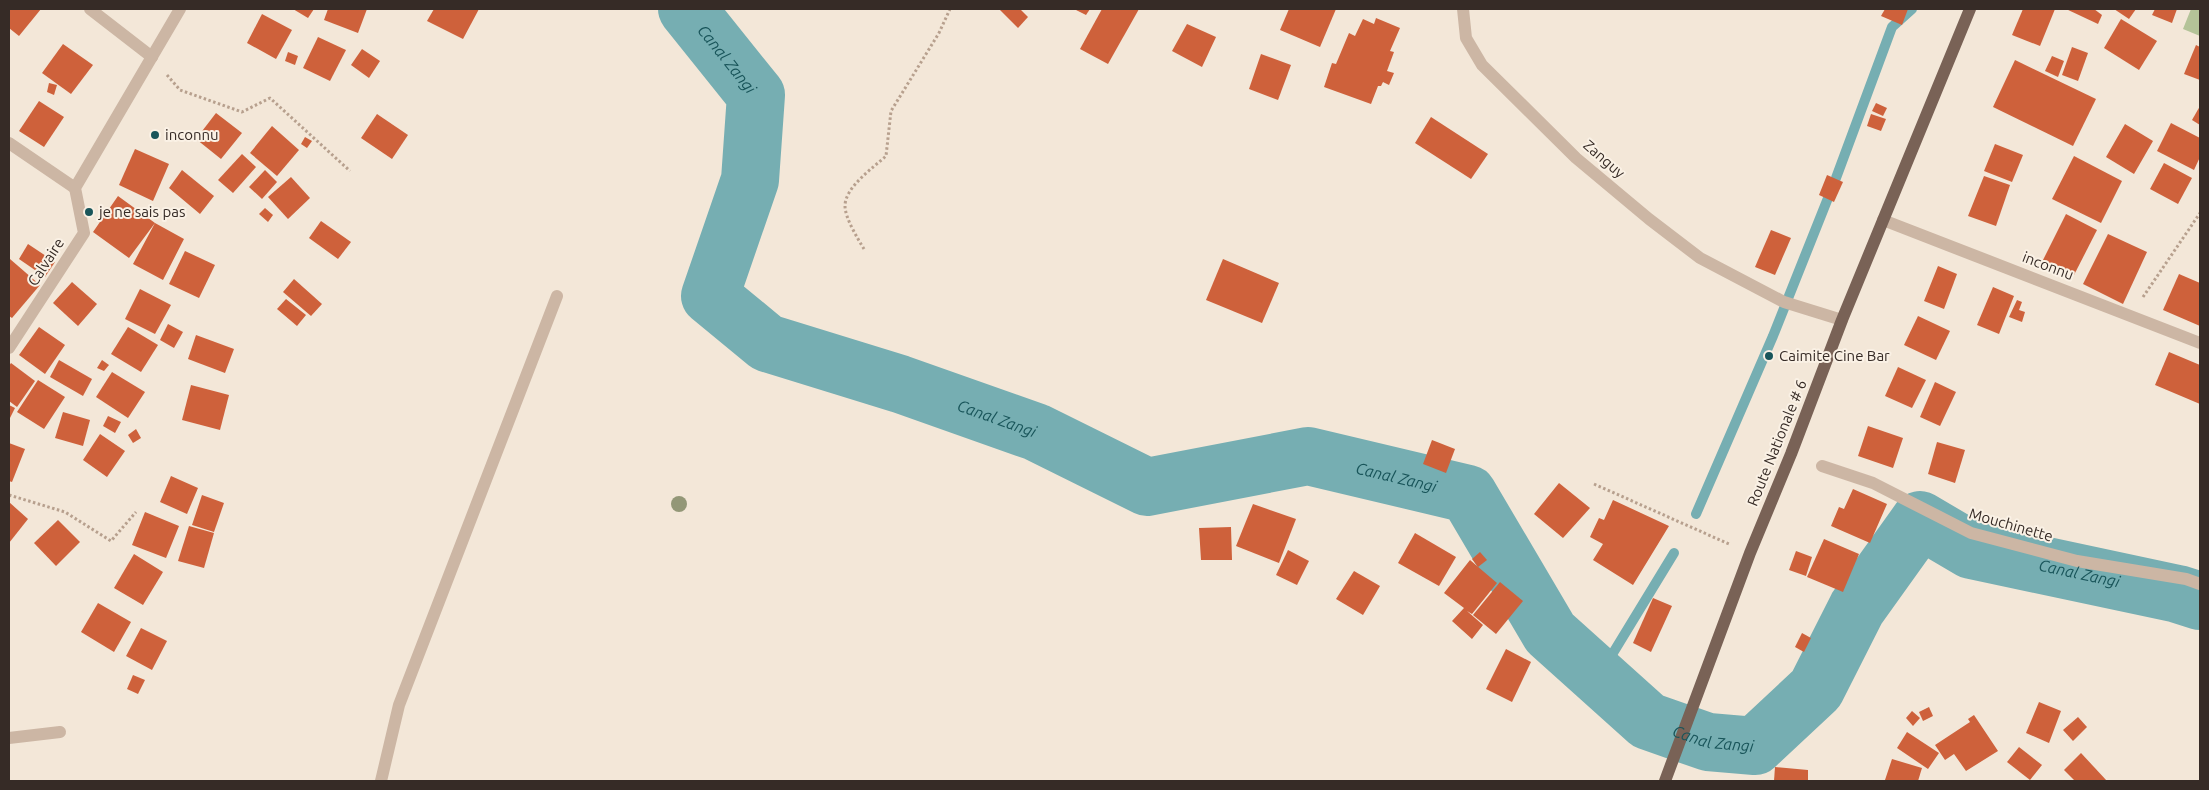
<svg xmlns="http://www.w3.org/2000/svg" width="2209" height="790" font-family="Ubuntu,sans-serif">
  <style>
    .green { fill: #b4c398 }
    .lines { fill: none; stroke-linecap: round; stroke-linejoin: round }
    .stream { stroke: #76aeb2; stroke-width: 10 }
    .river { stroke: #76aeb2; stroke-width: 58 }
    .building { fill: #ce613b }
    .path { stroke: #b7a08e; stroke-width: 3; stroke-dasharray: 2.5 2.5; stroke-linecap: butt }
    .minor { stroke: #ccb6a4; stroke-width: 12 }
    .major { stroke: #796256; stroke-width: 12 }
    .tree { fill: #939777 }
    .poi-dot { fill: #19555a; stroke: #faf1e5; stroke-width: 2 }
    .labels { text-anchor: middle; stroke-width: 4; stroke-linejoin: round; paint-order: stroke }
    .poi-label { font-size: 15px; fill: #362b26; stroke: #faf1e5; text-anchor: start }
    .street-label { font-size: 15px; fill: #362b26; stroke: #faf1e5 }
    .water-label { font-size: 16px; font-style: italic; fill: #19555a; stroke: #faf1e5 }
  </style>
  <rect width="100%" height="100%" fill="#f3e7d8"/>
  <path class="green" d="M2191 9H2200V36L2183 29Z"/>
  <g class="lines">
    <g class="stream">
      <path d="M1696 514 1773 336 1836 178 1892 27 1912 9"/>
      <path d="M1599 676 1674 553"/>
    </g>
    <path class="river" id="s1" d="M687 9 756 95 750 180 710 296 767 343 900 384 1036 432 1147 487 1308 456 1468 494 1550 633 1648 721 1708 742 1755 746 1816 689 1857 608 1920 520 1971 550 2178 594 2200 601"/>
  </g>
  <g class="building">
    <path d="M10 9H41L19 36 9 28Z"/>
    <path d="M293 9H314L308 18Z"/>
    <path d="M328 9H367L358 33 324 20Z"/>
    <path d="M434 9H479L463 39 427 21Z"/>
    <path d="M999 9H1020L1028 17 1018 28Z"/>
    <path d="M1074 9H1090L1086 15Z"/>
    <path d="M1102 9H1139L1108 64 1080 49Z"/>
    <path d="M1289 9H1336L1320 47 1280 30Z"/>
    <path d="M1885 9H1908L1902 25 1881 16Z"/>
    <path d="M2023 9H2055L2040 46 2012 35Z"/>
    <path d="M2066 9H2094L2102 15 2098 24Z"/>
    <path d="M2114 9H2136L2129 19Z"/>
    <path d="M2155 9H2177L2172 23 2152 15Z"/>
    <path d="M262 14 292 30 276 59 247 43Z"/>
    <path d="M1376 18 1400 28 1390 51 1394 52 1387 71 1394 73 1389 85 1383 82 1381 86H1378L1371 104 1324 87 1332 63 1336 64 1349 33 1355 36 1363 19 1374 24Z"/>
    <path d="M2121 19 2157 41 2139 70 2104 48Z"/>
    <path d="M1187 24 1216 37 1202 67 1172 51Z"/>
    <path d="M318 37 346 50 330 81 303 68Z"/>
    <path d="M63 44 93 65 71 94 42 73Z"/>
    <path d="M2196 45 2200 47V80L2184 74Z"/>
    <path d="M2072 47 2088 53 2078 81 2062 75Z"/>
    <path d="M362 49 380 61 369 78 351 65Z"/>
    <path d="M288 52 298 56 295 65 285 61Z"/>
    <path d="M1261 54 1291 65 1278 100 1249 89Z"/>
    <path d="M2052 56 2064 61 2058 77 2045 71Z"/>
    <path d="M2015 60 2096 99 2073 146 1993 107Z"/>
    <path d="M49 83 57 85 54 95 47 92Z"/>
    <path d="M39 101 64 117 44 147 19 131Z"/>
    <path d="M1876 103 1887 108 1883 116 1872 111Z"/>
    <path d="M2200 106V125L2192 120Z"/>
    <path d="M216 113 242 133 221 159 196 139Z"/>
    <path d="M377 114 408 135 392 159 361 138Z"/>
    <path d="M1871 114 1886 119 1881 131 1867 126Z"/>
    <path d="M1431 117 1488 154 1471 179 1415 143Z"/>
    <path d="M2171 123 2200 138V157L2194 170 2157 151Z"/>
    <path d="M2125 124 2153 141 2134 174 2106 157Z"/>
    <path d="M272 126 299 150 277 176 250 153Z"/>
    <path d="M305 137 312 141 307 148 301 144Z"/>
    <path d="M1995 144 2023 155 2012 182 1984 171Z"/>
    <path d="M135 149 169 164 153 201 119 185Z"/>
    <path d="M242 154 256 167 233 193 218 180Z"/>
    <path d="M2074 156 2122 181 2101 223 2052 199Z"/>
    <path d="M2164 163 2192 178 2178 204 2150 189Z"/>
    <path d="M182 170 214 196 200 214 169 188Z"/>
    <path d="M265 170 277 182 262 199 249 187Z"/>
    <path d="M1827 175 1843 182 1834 202 1819 195Z"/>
    <path d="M1984 176 2010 185 1996 226 1968 216Z"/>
    <path d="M291 177 310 198 288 219 268 197Z"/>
    <path d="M118 196 155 223 184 239 163 280 133 264 155 223 129 258 93 232Z"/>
    <path d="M265 208 273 215 268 222 259 214Z"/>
    <path d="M2066 214 2097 230 2074 275 2043 260Z"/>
    <path d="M321 221 351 242 338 259 309 238Z"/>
    <path d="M1771 230 1791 238 1775 275 1755 267Z"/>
    <path d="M2108 234 2147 252 2123 304 2083 284Z"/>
    <path d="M28 244 55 262 45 277 19 259Z"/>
    <path d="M185 251 215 265 199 298 169 284Z"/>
    <path d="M10 259 40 285 12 318 9 316Z"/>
    <path d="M1223 259 1279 283 1262 323 1206 300Z"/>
    <path d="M1938 266 1957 274 1944 309 1924 301Z"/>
    <path d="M2179 274 2200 283V326L2163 310Z"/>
    <path d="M294 279 322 304 311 316 283 292Z"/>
    <path d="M72 282 97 304 78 326 53 303Z"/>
    <path d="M1993 287 2014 296 1999 334 1977 325Z"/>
    <path d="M140 289 171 305 155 334 125 319Z"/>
    <path d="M286 299 306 315 297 326 277 309Z"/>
    <path d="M2017 300 2022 302 2019 310 2025 312 2022 322 2009 317Z"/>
    <path d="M1918 316 1950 331 1936 360 1904 345Z"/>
    <path d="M168 324 183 332 174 348 160 340Z"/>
    <path d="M39 327 65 345 45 374 19 355Z"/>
    <path d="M128 327 158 345 141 372 111 354Z"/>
    <path d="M196 335 234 349 225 373 188 359Z"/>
    <path d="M2169 352 2200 365V404L2155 385Z"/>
    <path d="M59 360 92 379 83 396 50 377Z"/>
    <path d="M102 360 109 365 104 371 97 368Z"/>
    <path d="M11 363 35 381 17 407 9 401V366Z"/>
    <path d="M1898 367 1926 380 1912 408 1885 396Z"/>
    <path d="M112 372 145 392 128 418 96 397Z"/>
    <path d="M38 380 65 397 44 429 17 412Z"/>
    <path d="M1935 382 1956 392 1940 426 1920 417Z"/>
    <path d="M191 385 229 395 220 430 182 420Z"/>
    <path d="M9 405 15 408 9 420Z"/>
    <path d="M63 412 90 420 83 446 55 438Z"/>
    <path d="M108 416 121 422 115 433 103 426Z"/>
    <path d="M1868 426 1903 438 1893 468 1858 456Z"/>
    <path d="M136 429 141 438 133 443 128 435Z"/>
    <path d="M100 434 125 451 107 477 83 460Z"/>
    <path d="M1432 440 1455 449 1446 473 1423 464Z"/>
    <path d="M1937 442 1965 450 1955 483 1928 474Z"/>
    <path d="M9 443 25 449 12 482 9 481Z"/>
    <path d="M171 476 198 488 187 514 160 502Z"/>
    <path d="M1559 483 1590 508 1563 538 1534 514Z"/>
    <path d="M1853 489 1887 504 1870 543 1831 526 1839 507 1844 509Z"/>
    <path d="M202 495 224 503 214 532 192 525Z"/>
    <path d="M1613 500 1669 526 1633 585 1593 560 1603 544 1590 537 1599 518 1604 520Z"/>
    <path d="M9 502 28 519 9 543Z"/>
    <path d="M1253 504 1296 519 1279 563 1236 546Z"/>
    <path d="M145 512 179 526 166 558 132 545Z"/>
    <path d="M58 520 80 542 56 566 34 543Z"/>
    <path d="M189 526 214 533 204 568 178 561Z"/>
    <path d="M1231 527 1232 560H1201L1199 528Z"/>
    <path d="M1415 533 1456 557 1439 586 1398 563Z"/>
    <path d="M1824 539 1859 554 1843 592 1807 577Z"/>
    <path d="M1288 550 1309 561 1297 585 1276 575Z"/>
    <path d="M1796 551 1812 557 1806 576 1789 570Z"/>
    <path d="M1480 552 1487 560 1478 567 1472 559Z"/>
    <path d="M134 554 163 572 143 605 114 588Z"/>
    <path d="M1470 560 1497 583 1472 614 1467 611 1483 625 1472 639 1452 621 1464 608 1444 593Z"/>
    <path d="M1354 571 1380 586 1363 615 1336 599Z"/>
    <path d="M1500 582 1523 601 1496 634 1473 615Z"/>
    <path d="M1653 598 1672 606 1651 652 1633 643Z"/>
    <path d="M98 603 131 622 114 652 81 632Z"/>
    <path d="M141 628 167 641 152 670 126 656Z"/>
    <path d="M1802 633 1811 638 1804 652 1795 647Z"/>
    <path d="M1506 649 1531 662 1512 702 1486 689Z"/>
    <path d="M133 675 145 680 138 694 127 689Z"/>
    <path d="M2039 702 2061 711 2049 743 2026 733Z"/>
    <path d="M1929 707 1933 716 1923 721 1919 712Z"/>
    <path d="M1912 711 1920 718 1913 726 1906 718Z"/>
    <path d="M1974 715 1998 751 1966 771 1954 754 1945 760 1935 745 1970 722 1968 719Z"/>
    <path d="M2078 717 2087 727 2073 741 2063 730Z"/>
    <path d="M1907 732 1939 753 1928 769 1897 748Z"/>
    <path d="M2019 747 2042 765 2030 780 2007 762Z"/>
    <path d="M2081 753 2107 781H2075L2064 770Z"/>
    <path d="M1892 759 1922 768 1918 781 1885 780Z"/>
    <path d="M1775 767 1808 770V781H1774Z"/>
  </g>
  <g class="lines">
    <g class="path">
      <path d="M167 75 180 90 242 112 270 98 350 171"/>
      <path d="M864 249C858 239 845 218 845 206 845 187 873 168 886 156L891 111 939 33 950 9"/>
      <path d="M2143 297 2200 213"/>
      <path d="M1594 484 1729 544"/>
      <path d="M9 495 65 512 111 541 136 512"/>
    </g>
    <g class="minor">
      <path d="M90 9 152 57"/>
      <path d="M1463 9 1466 38 1482 65 1576 158 1649 219 1700 258 1784 302 1842 320"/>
      <path d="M9 143 75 188"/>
      <path d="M1883 220 2200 343"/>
      <path d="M9 348 84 233 75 188 180 9"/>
      <path d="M1822 466 1873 483 1971 533 2077 561 2186 579 2200 584"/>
      <path d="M9 738 60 732"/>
      <path d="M381 781 399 705 557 296"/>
    </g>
    <path class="major" d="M1665 781 1750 553 1791 454 1842 320 1970 9"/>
  </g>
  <circle class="tree" cx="679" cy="504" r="8"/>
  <g class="poi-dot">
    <circle cx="155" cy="135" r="5"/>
    <circle cx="89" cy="212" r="5"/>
    <circle cx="1769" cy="356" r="5"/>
  </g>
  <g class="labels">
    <g class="poi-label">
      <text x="165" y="140">inconnu</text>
      <text x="99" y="217">je ne sais pas</text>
      <text x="1779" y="361">Caimite Cine Bar</text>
    </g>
    <g class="street-label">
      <text transform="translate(1604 159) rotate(41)" y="5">Zanguy</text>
      <text transform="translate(46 262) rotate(-57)" y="5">Calvaire</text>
      <text transform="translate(2048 266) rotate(21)" y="5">inconnu</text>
      <text transform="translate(1777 443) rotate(-68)" y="5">Route Nationale # 6</text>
      <text transform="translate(2011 525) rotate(16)" y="5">Mouchinette</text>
    </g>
    <g class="water-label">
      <text dy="6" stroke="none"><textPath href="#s1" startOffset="64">Canal Zangi</textPath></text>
      <text dy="6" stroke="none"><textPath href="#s1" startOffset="634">Canal Zangi</textPath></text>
      <text dy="6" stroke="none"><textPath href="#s1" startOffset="1054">Canal Zangi</textPath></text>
      <text dy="6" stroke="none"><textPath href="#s1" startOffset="1984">Canal Zangi</textPath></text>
      <text dy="6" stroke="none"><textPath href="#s1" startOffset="1489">Canal Zangi</textPath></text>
    </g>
  </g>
  <rect width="2209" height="790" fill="none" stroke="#362b26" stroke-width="20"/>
</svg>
